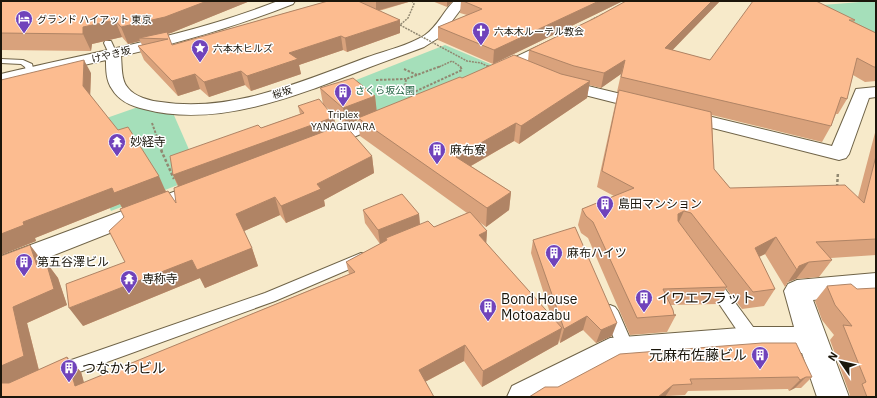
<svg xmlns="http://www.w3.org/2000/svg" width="877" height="398" font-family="'IBM Plex Sans','Noto Sans JP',sans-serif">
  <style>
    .green { fill: #a5dfba }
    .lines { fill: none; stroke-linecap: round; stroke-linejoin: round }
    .lane-casing { stroke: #6f6347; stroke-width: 2 }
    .street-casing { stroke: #6f6347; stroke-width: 2 }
    .secondary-casing { stroke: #6f6347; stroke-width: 2 }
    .path-far2 { stroke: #918871; stroke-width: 1.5; stroke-dasharray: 2 1; stroke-linecap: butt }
    .path-far1 { stroke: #918871; stroke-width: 2; stroke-dasharray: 2.5 1.5; stroke-linecap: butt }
    .path { stroke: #918871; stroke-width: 2.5; stroke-dasharray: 3 2; stroke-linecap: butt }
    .lane { fill: #fff; fill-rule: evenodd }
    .street { fill: #fff; fill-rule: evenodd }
    .secondary { fill: #fff; fill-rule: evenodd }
    .path-bridge-far1 { stroke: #918871; stroke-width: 1.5; stroke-dasharray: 2 1; stroke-linecap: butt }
    .path-bridge { stroke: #918871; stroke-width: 2; stroke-dasharray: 2.5 1.5; stroke-linecap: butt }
    .wall { fill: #d9a27c }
    .shaded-wall { fill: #b08465 }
    .building { fill: #fcbc90; stroke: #b08465 }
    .labels { text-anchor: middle; stroke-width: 3; stroke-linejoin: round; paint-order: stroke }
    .far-poi-label { font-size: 10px; fill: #1b160b; stroke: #fff; text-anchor: start }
    .far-street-label { font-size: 10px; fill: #1b160b; stroke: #fff }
    .far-park-label { font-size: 10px; fill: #1d5f3c; stroke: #fff }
    .poi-label { font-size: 12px; fill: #1b160b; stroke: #fff; text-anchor: start }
    .near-poi-label { font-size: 14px; fill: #1b160b; stroke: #fff; text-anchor: start }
  </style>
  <rect width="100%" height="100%" fill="#f7eaca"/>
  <g class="green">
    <path d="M876 1V43L797 7 873 1Z"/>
    <path d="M445 45 495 66 370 118 341 86Z"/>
    <path d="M141 106 173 113 194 161 183 183 111 211 75 129Z"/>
  </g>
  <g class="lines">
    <defs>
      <g id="lane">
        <path d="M105 41H111L117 54 116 56H110L104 43Z"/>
        <path d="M1 59 23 60 32 64 34 72 33 74H27L25 67 21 64 1 63Z"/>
        <path d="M361 253 366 254 368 258 366 262 275 301 60 379 54 376 52 371 54 366 265 293Z"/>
        <path d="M712 276 717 278 759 335 761 340 759 345 753 347 747 345 707 286 705 282 707 278Z"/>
        <path d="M610 305 615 307 618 311 635 350 633 355 627 357 621 355 619 350 602 311 605 307Z"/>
      </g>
      <g id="street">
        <path d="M556 38 561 39 563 42 561 45 502 74H492L489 71 492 68Z"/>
        <path d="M559 79 650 101 653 105 650 109 644 110 553 87 551 84 553 81Z"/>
        <path d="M876 87V97L869 98 849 154 846 158 839 160 677 119 674 115 677 111 683 110 832 146 856 89Z"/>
        <path d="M388 111 394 112 397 116 394 120 330 147 323 149 316 147 313 143 316 139Z"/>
        <path d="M203 181 211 183 214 188 211 193 1 276V256Z"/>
        <path d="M876 273V293L813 300 849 397H817L802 353H753L614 364 554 397H507L512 386 610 338 753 327H794L784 291 788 284 797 280Z"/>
      </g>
      <path id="secondary" d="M278 1H295L293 4C237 26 180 43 121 56 122 66 121 81 128 88 135 97 150 101 161 102 233 113 302 81 368 57 387 50 408 46 425 35 437 27 443 12 454 1H467L440 37 424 47C406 54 388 60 370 67 302 94 218 129 144 109 131 106 119 101 112 89 106 81 106 69 106 60L1 84V74C94 52 189 36 278 1Z"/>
    </defs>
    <use href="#lane" class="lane-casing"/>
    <use href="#street" class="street-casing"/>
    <use href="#secondary" class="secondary-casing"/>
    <g class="path-far2">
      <path d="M591 20 603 14"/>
      <path d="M398 24 400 25 408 18 414 4 412 1"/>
      <path d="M439 67 452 61 461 67"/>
    </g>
    <g class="path-far1">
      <path d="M404 69 417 75"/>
      <path d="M376 80 406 79"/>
      <path d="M412 93 462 70 460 66"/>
      <path d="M415 98 405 87 406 79 441 66"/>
      <path d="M152 123 162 151"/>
    </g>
    <g class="path">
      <path d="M161 150 174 179"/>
      <path d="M837 187 838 172"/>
    </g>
    <use href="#lane" class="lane"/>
    <use href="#street" class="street"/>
    <use href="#secondary" class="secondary"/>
    <path class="path-bridge-far1" d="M400 25 467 61 481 63 489 67"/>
    <path class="path-bridge" d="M487 66 490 67"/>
  </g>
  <g class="wall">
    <path d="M1 1H250L168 34 172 45 328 1H412L379 11 400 20V33L347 52 343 50 299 65 301 74 251 91 245 85 209 97 200 89 178 96 144 60 138 46 142 45 140 41 128 44 122 37 92 44 91 51 1 50Z"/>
    <path d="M432 1H453L447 7Z"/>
    <path d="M461 1H623L493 64 438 40V27L467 15 460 13Z"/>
    <path d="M626 1H720L672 50 710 60 855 20 854 22 876 33V81L865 82 853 75 847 99 838 114H836L831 126 822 142 712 115 714 169 730 188 858 197 876 129V255L831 258 832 260 819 277 796 279 788 282 785 287 765 254 759 257 775 289 764 306 742 309 726 288 717 304 671 305 674 315H676L667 332 630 335 588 238 581 233 578 225 582 209 614 196 597 187 615 105 618 92H617L621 74 601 88 589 85 587 98 519 144 514 141 471 166 511 192 509 210 486 227 478 221 487 231 486 243 551 316 531 253 533 240 612 336 596 343 583 330 560 343 559 339 558 344 482 387 464 361 425 382 1 397 30 245 42 261 43 263 46 262 58 278 67 305 27 323 39 370 67 357 81 372 84 383 349 274 346 262 380 244 365 223 363 210 419 214 420 224 434 227 467 213 360 136 358 120 346 125 323 104 334 117 336 127 372 156 374 173 324 200 325 206 286 223 280 215 244 231 252 248 258 266 205 288 200 278 83 326 125 262 124 217 122 208 120 204 35 238 36 241 1 255V80L91 73 90 95 166 191 176 203 178 187 173 175 261 128 300 114 298 106 323 104 320 88 375 96 376 111 462 78 528 61 529 50 595 18Z"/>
    <path d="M827 286 857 289 876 397H848L850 395 830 340 834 335 822 320 815 301Z"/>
    <path d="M762 343 812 377 801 388H795L789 391 788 389 688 391 685 395 667 396 558 387Z"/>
  </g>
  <g class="shaded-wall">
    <path d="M207 1H250L171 33 139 38 140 41 128 44 121 27Z"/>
    <path d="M376 1H412L376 11Z"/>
    <path d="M447 1H453L447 7Z"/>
    <path d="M599 1H623L493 64 494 50Z"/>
    <path d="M712 1H720L661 62 665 48Z"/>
    <path d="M115 20 122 37 92 44 91 51 83 34V27Z"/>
    <path d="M400 20V33L347 52 345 38Z"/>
    <path d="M341 36 343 50 299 65 301 74 251 91 247 76 289 53Z"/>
    <path d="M84 60 91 73 90 100 83 86Z"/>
    <path d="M625 60 621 74 601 88 604 73Z"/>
    <path d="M241 71 245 85 209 97 204 82Z"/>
    <path d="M195 74 200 89 178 96 172 81Z"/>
    <path d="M590 81 587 98 519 144 521 126Z"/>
    <path d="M375 96 377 113 358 118V120L346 125 343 108Z"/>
    <path d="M334 117 336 129 179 187 173 175Z"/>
    <path d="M516 123 514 141 455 175 456 157Z"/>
    <path d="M372 156 374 173 324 200 325 206 286 223 281 206 317 184Z"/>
    <path d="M159 176 166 192 123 209 120 204 35 238 36 241 1 255V234L23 222 112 188Z"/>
    <path d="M511 192 509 210 486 227 487 208Z"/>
    <path d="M275 197 280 215 242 232 236 214Z"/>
    <path d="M684 211 676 228 678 214Z"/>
    <path d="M419 214 420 227 386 238V241L380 244 378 230Z"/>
    <path d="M487 231 486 247 479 235Z"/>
    <path d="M776 237 765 254 744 264 755 248Z"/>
    <path d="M30 245 42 261 49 282 37 266Z"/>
    <path d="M252 248 258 266 205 288 200 278 83 326 69 308 192 260Z"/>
    <path d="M46 262 58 278 67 305 27 323 39 371 1 389V366L13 307Z"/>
    <path d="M809 262 796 279 788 282 799 266Z"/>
    <path d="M587 316 583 330 560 343 564 329Z"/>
    <path d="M617 323 612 336 596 343 601 330Z"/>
    <path d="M562 328 558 344 482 387 483 371Z"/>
    <path d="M465 345 464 361 419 385V370Z"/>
    <path d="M67 357 81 372 88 397 75 386Z"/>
    <path d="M806 377 795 388 789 391 800 380Z"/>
    <path d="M673 385 665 397H658Z"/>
  </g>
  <g class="building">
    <path d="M1 1H207L165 17 121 27 115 20 83 27V34L1 33Z"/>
    <path d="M328 1H358L400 20 345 38 341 36 289 53 298 59 247 76 241 71 204 82 195 74 172 81 138 46 168 39 139 38 167 32 172 45Z"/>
    <path d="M463 1H599L494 50 438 27 482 9Z"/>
    <path d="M626 1H712L665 48 710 60 753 1H816L855 20H849L876 33V67H874L857 58 847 99 841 97 831 126 621 77 625 60 604 73 574 66 529 50 595 18Z"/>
    <path d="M514 55 561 74 590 81 521 126 516 123 456 157 511 192 487 208 358 118 460 77 462 78Z"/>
    <path d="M84 60 83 86 118 130 128 127 159 176 114 193 112 188 23 222 24 225 1 234V80Z"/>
    <path d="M353 78 375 96 343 108 320 88Z"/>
    <path d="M619 90 711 112 714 169 730 188 845 185 864 203 876 156V239L816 242 832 260 809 262 799 266 797 270 776 237 755 248 775 289 753 292 691 213 684 211 678 214V221L727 287 663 289 673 310 674 315H676L637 318 593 222 586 216 582 209 634 188 602 171Z"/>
    <path d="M319 99 334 117 173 175 170 156 258 125 261 128 304 113 298 106Z"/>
    <path d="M344 124 372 156 317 184 321 189 281 206 275 197 236 214 252 248 197 270 192 260 69 308 66 284 125 262 109 231 124 217 120 209 168 191 176 203 174 188Z"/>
    <path d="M402 194 419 214 378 230 363 210Z"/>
    <path d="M470 212 487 231 479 235 562 328 483 371 465 345 419 370 434 397H1V383H9L67 357 75 386 355 272 346 262 387 240 386 238 428 221 434 227Z"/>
    <path d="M575 227 617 323 601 330 587 316 564 329 533 240Z"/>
    <path d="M30 245 37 266 46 262 54 289 13 307 24 356 1 366V256Z"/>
    <path d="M851 284 857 289 876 288V397H867L862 384 866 382 843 325 852 326 835 305 827 286Z"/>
    <path d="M762 343H796L812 377H806L800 380 798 377 690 379 692 384 673 385 658 397H529L545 387H558L620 354Z"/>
  </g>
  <defs>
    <symbol id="hotel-pin" viewBox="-11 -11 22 30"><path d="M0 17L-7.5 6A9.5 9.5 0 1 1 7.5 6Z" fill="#7043bb" stroke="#fff"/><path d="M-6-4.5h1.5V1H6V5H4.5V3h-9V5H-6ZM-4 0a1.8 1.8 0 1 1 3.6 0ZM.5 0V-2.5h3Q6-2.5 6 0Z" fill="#fff"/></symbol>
    <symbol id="church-pin" viewBox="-11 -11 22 30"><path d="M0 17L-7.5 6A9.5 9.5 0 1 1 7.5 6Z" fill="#7043bb" stroke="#fff"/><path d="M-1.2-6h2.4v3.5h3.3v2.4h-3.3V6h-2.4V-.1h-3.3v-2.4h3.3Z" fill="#fff"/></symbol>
    <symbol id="sight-pin" viewBox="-11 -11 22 30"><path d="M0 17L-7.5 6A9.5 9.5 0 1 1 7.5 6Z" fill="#7043bb" stroke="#fff"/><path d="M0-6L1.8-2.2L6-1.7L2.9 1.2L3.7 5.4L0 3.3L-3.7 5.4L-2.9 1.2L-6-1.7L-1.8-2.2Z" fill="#fff"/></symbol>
    <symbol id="building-pin" viewBox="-11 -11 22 30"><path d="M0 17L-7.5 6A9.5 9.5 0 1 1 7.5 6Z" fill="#7043bb" stroke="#fff"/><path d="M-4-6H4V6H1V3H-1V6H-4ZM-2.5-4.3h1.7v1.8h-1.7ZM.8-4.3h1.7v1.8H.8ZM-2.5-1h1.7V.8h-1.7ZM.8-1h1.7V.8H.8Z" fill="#fff"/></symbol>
    <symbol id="temple-pin" viewBox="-11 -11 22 30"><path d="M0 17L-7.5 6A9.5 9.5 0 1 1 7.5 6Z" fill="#7043bb" stroke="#fff"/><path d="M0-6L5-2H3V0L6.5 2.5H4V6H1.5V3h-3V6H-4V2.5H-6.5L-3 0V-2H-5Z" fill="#fff"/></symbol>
  </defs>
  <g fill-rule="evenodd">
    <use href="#hotel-pin" x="14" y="9" width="20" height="27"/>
    <use href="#church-pin" x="471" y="21" width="20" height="27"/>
    <use href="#sight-pin" x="190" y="38" width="20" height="27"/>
    <use href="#building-pin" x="333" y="82" width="20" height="27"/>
    <use href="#temple-pin" x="107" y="132" width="20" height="27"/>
    <use href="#building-pin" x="427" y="140" width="20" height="27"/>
    <use href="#building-pin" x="595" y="194" width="20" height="27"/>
    <use href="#building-pin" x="544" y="243" width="20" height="27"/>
    <use href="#building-pin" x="14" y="252" width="20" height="27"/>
    <use href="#temple-pin" x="119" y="269" width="20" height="27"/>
    <use href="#building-pin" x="634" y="288" width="20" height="27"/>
    <use href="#building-pin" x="478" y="297" width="20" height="27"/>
    <use href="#building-pin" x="750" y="345" width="20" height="27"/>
    <use href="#building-pin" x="59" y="358" width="20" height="27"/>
  </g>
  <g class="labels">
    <g class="far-poi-label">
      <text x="37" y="23">グランド ハイアット 東京</text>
      <text x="494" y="35">六本木ルーテル教会</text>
      <text x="213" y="52">六本木ヒルズ</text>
      <text x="343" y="118" text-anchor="middle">Triplex<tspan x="343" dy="12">YANAGIWARA</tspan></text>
    </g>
    <g class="far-street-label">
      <text transform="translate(111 54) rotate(-14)" y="4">けやき坂</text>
      <text transform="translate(282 92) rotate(-19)" y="4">桜坂</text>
    </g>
    <g class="far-park-label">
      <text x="385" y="94">さくら坂公園</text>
    </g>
    <g class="poi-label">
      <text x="130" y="146">妙経寺</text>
      <text x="450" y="154">麻布寮</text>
      <text x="618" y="208">島田マンション</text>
      <text x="567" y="257">麻布ハイツ</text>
      <text x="37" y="266">第五谷澤ビル</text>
      <text x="142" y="283">専称寺</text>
    </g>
    <g class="near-poi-label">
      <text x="657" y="303">イワエフラット</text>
      <text x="501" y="304">Bond House<tspan x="501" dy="16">Motoazabu</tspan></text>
      <text x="747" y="360" text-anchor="end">元麻布佐藤ビル</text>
      <text x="82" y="373">つなかわビル</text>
    </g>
  </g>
  <rect width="877" height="398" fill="none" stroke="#1b160b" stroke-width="4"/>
  <g transform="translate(841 362) rotate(304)" stroke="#ffffff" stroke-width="3" paint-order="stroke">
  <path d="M0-3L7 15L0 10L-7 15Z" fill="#1b160b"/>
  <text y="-6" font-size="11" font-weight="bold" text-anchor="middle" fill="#1b160b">N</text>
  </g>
</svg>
